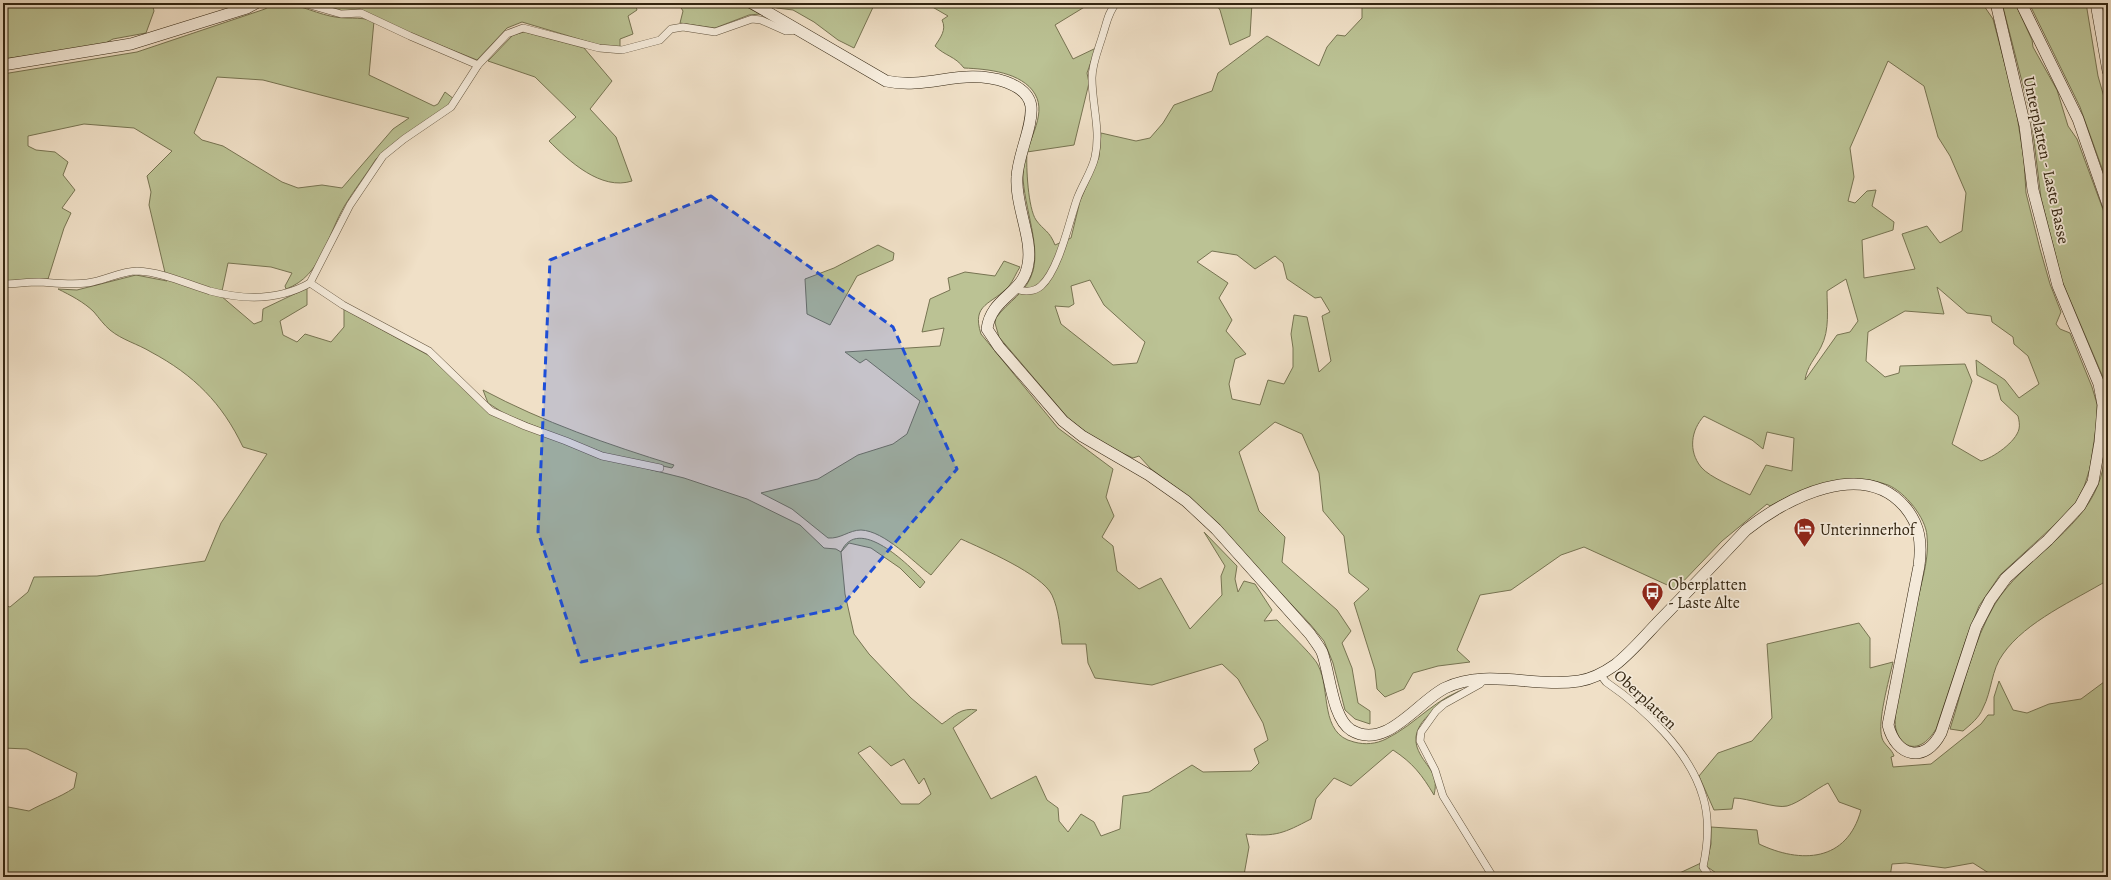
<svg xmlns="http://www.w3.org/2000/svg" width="2111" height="880" font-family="Alegreya,serif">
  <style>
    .green { fill: #bbc294; stroke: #777452; fill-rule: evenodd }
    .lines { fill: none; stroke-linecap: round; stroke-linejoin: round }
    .minor-casing { stroke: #62543e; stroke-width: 8 }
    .secondary-casing { stroke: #332511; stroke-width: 12 }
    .minor { stroke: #f5ebdb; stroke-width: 7 }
    .secondary { stroke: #f5ebdb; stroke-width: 11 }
    .marked { fill: #1d4ed8; fill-opacity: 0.2; stroke: #1d4ed8; stroke-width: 3; stroke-dasharray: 8 5; stroke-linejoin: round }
    .labels { text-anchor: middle; stroke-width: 3.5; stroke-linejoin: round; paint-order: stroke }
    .street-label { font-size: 16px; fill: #332511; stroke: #f5ebdb }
    .poi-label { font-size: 16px; fill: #332511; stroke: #f5ebdb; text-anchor: start }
  </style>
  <rect width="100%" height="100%" fill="#f0e0c7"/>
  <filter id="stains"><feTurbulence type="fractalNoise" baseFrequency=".005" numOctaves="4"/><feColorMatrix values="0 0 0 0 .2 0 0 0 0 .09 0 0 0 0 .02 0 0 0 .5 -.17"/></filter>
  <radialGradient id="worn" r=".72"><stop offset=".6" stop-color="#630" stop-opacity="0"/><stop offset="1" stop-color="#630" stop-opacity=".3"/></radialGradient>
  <g class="green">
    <path d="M3 3H152L154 11 146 33 113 39 100 46 3 59Z"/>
    <path d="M275 3C294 2 312 12 330 16 346 20 359 16 374 21L369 75 434 106 438 104 445 92 454 99 449 105 381 154 376 159C366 175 354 190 345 205 327 235 322 276 286 289L285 286 292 273 271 267 228 263 221 296 254 324 262 321 263 309 307 288V305L280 321 283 335 297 342 305 334 331 342 344 327V309L428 355 458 381 490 413 648 469 684 478 747 499 800 525 824 548 836 549 841 552C858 514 909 565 925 582L920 588 900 568 871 548 849 543 841 552 845 594 854 634 869 654 911 698 942 724C954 716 961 707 977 710L953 728 991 799 1036 776 1047 800 1058 808 1059 821 1068 832 1081 814 1094 822 1101 836 1120 829 1123 796 1149 792 1192 765 1203 772 1251 771 1259 763 1254 749 1268 740 1263 723 1238 679 1222 664 1152 685 1095 678 1088 663 1086 644H1062C1060 629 1059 610 1052 595 1042 574 983 549 961 539L931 575C913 562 885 531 861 530 849 530 841 539 828 538L792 509 761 493 818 479 858 455 893 444 907 434 920 401 866 359 860 363 845 352 940 346 944 328 922 332 930 299 950 290 948 278 965 272 995 276 1004 261 1020 267C1016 273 1013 281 1009 286 992 305 971 303 981 334L1058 428 1113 469 1106 497 1114 516 1102 537 1113 546 1117 571 1139 589 1161 578 1190 629 1222 595 1221 576 1225 566 1204 532 1237 566 1235 579 1238 592 1244 581 1255 584 1272 610 1264 621 1277 620C1286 630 1313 655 1318 665 1331 690 1319 734 1354 742 1365 745 1376 744 1386 739 1418 723 1435 697 1471 687 1452 698 1408 719 1417 747 1424 767 1440 771 1434 795 1422 775 1413 763 1393 750L1351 786 1334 778 1316 799 1311 819C1284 833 1276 837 1246 834L1249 847 1244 875 1246 877H3V806L29 811C45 802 59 798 74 788L77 773 27 749 3 748V605L10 607 28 592 34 577 97 576 205 561 221 523 267 454 243 447C222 403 194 375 151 352 138 344 122 340 110 330 104 325 99 318 94 312 84 302 70 295 58 289L77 290 136 275 167 281 149 205 151 192 147 176 172 151 134 128 84 124 28 136V146L36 150 55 152 68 162 63 175 75 190 62 208 71 213 64 228 48 279 3 281V74L137 52 265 9ZM217 77 263 80 409 118 393 129 342 188 322 185 298 188 282 182 223 146 202 140 194 133ZM870 746 891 766 904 759 919 784 924 778 931 794 919 804H901L858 753Z"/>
    <path d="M314 3H635L637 10 628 16 633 34 620 39V47L599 45 522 22 507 28 477 60 407 32 360 9 343 11Z"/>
    <path d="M678 3H739L760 14 749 15 715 28 680 23 683 11Z"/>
    <path d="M765 3H875L854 48 838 40 814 22 793 10 777 8Z"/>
    <path d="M910 3H1091L1055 25 1073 59 1096 48 1087 73 1089 83 1074 145 1027 152C1026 167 1028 208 1036 220 1044 231 1049 230 1055 245L1071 238 1080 201 1099 157 1101 133 1136 141 1150 138 1163 123 1174 105 1212 91 1218 73 1267 36 1319 66 1327 47 1337 35 1345 36 1362 18V3H1982L1993 19 2015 103 2024 160 2026 193 2040 249 2050 284 2061 312 2056 324 2060 329 2070 333 2092 387 2097 404V421L2090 468 2084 487 2076 502 2062 518 2000 575 1979 606 1966 639 1936 729C1929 741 1915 754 1902 741 1893 731 1895 719 1896 706 1898 668 1911 628 1920 590 1924 573 1929 555 1927 536 1926 518 1905 492 1888 485 1848 470 1806 487 1770 506L1767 504 1722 541 1676 589 1584 547 1561 555 1511 590 1480 595 1457 650 1470 662 1438 666 1413 673 1404 689 1385 697 1377 689 1375 670 1354 603 1369 589 1349 573 1344 536 1323 511 1319 473 1302 434 1275 422 1239 452 1259 511 1285 537 1282 562 1337 610 1351 631 1342 643 1352 668 1358 703 1370 711V724L1355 719 1345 710 1333 663 1324 641 1310 624 1193 500 1151 469 1139 456 1133 458 1118 451 1087 433 1068 418 999 337 995 323 996 318C1008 301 1027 293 1033 271 1041 242 1021 201 1023 167 1025 144 1048 116 1035 94 1022 72 987 69 964 68 955 56 945 56 935 46 940 38 947 30 942 20L948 16 929 5ZM1888 61 1924 86 1938 137 1950 156 1966 193 1962 231 1940 243 1927 226 1902 234 1915 269 1864 278 1862 240 1893 230 1894 222 1872 206 1876 190 1867 191 1855 203 1848 201 1854 177 1850 148ZM1212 251 1237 255 1255 269 1275 256 1283 263 1287 279 1315 298 1321 297 1330 312 1322 316 1331 361 1319 372 1307 317 1294 315 1291 334 1293 348V367L1284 384 1268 380 1260 405 1232 399 1229 384 1235 359 1246 354 1226 331 1232 320 1219 298 1228 283 1197 262ZM1846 279 1858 321 1850 332 1837 335 1805 380C1807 366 1815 359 1821 347 1830 330 1827 309 1827 291ZM1090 280 1104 305 1145 342 1137 363 1113 365 1061 324 1055 306 1069 307 1074 304 1071 286ZM1937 287 1967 313 1991 316 1992 322 2013 337 2014 344 2028 356 2039 384 2019 398 2005 380 1976 360 1977 375 1997 385 2001 400 2018 416C2019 420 2020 425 2019 429 2016 442 1993 458 1981 461L1952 444 1972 381 1965 364 1900 366 1899 373 1885 377 1866 361 1868 332 1905 311 1944 314ZM1704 416 1752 440 1763 449 1767 432 1794 438 1792 471 1766 465 1750 495C1737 488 1710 478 1701 467 1688 451 1691 430 1704 416Z"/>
    <path d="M1215 3H1252L1250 36 1230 45 1220 10Z"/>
    <path d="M2002 3H2015L2032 40 2033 47 2057 90 2068 126 2077 139 2108 223V389L2062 281 2041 198 2031 117Z"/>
    <path d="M2029 3H2086L2098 76 2108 111V185L2080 107Z"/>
    <path d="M524 32 584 48 612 81 590 109 616 137 632 181C601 191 569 161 549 141L576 117 535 77 488 61 513 35Z"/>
    <path d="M878 245 894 253 893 260 857 276 830 325 807 314 805 279 834 268Z"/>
    <path d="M483 390C543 422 609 445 674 465L672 468 606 454 527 423 505 414 488 403Z"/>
    <path d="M2108 422V580C2075 600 2026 621 2003 654 1991 670 1992 691 1983 708 1979 718 1971 724 1963 731L1950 729C1963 688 1973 641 1995 604 2023 559 2079 533 2098 485 2106 465 2106 443 2108 422Z"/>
    <path d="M1859 623 1870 638V668L1893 662C1889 680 1877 722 1882 738 1884 745 1892 749 1894 756L1891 757 1893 767 1931 764 1981 724 1988 715H1994V697L1999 681 2013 710 2027 713 2049 704 2081 699 2108 679V877H1995L1973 863 1945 868 1906 863 1892 864 1890 877H1722L1706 866 1711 844V827L1757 830 1759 844C1801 864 1847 862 1861 810L1839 802 1828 783C1816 789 1799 803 1787 806 1776 809 1748 798 1734 798L1732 809 1714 810 1699 776 1718 753 1752 741 1772 718 1767 644Z"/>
    <path d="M1701 863 1706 877H1671Z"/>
  </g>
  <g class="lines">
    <defs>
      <g id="minor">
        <path d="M303 3 341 14 361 13 410 36 478 65"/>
        <path d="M310 283 343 305 429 351 491 411 525 426 566 441 602 456 660 468"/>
        <path d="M3 284C15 284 27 282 39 282 56 283 71 285 87 283 104 281 121 271 137 271 162 272 187 284 210 291 244 300 280 300 310 283L350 205 383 156 404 139 451 107 478 65 507 34 523 28 599 48 622 50 660 40 671 29 683 27 715 32 752 19 761 20 786 31 798 30"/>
        <path d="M1016 289C1024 292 1034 292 1041 286 1059 270 1069 222 1077 199 1082 185 1092 171 1095 157 1101 130 1092 105 1092 78 1092 63 1099 48 1103 34 1107 22 1108 13 1116 3"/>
        <path d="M1600 674 1606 682C1644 708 1690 751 1703 797 1710 820 1708 844 1703 867L1710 877"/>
        <path d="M1485 678 1480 684 1444 704 1436 711 1421 732 1420 741 1435 770 1443 796 1493 877"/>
      </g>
      <g id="secondary">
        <path d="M752 3 886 81C929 90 962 67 1006 82 1017 86 1029 93 1031 106 1033 127 1018 154 1017 177 1015 205 1033 239 1028 264 1024 294 991 297 987 329L999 347 1063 421 1082 436 1149 475 1186 501 1216 529 1310 634C1314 640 1319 646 1322 652 1330 673 1332 718 1351 730 1386 751 1417 702 1445 688 1487 668 1534 688 1579 681 1592 679 1605 672 1615 665 1633 651 1648 632 1664 616 1692 587 1719 559 1746 530 1786 498 1863 458 1905 507 1920 525 1922 543 1919 566L1888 725C1896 757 1925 764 1941 733L1976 627 1990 600 2006 578 2048 540 2080 506 2093 482 2100 442 2103 405 2099 384 2058 286 2033 190 2025 126 1996 3"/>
        <path d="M2021 3 2078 119 2108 205"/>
        <path d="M2096 3 2108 71"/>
        <path d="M3 65 131 44 247 8 256 3"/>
      </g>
    </defs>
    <use href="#minor" class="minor-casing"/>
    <use href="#secondary" class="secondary-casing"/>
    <use href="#minor" class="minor"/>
    <use href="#secondary" class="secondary"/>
  </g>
  <path class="marked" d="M711 196 893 327 957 469 840 608 581 662 538 532 550 260Z"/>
  <defs>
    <symbol id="hotel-pin" viewBox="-11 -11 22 30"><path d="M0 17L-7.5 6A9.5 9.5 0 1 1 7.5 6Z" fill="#8f2418" stroke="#f5ebdb"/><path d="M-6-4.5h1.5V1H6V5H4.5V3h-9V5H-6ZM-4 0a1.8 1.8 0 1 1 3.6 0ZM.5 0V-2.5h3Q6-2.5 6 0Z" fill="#fff"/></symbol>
    <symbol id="bus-pin" viewBox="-11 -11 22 30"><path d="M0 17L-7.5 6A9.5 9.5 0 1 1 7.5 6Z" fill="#8f2418" stroke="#f5ebdb"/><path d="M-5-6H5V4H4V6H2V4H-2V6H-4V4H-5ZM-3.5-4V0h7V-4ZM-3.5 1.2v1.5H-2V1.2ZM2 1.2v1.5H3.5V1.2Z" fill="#fff"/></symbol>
  </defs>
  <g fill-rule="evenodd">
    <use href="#hotel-pin" x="1792" y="516" width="25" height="34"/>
    <use href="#bus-pin" x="1640" y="580" width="25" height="34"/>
  </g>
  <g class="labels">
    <g class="street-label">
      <text transform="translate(2047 160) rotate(78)" y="6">Unterplatten - Laste Basse</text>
      <text transform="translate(1646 699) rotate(43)" y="6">Oberplatten</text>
    </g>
    <g class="poi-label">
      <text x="1820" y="535">Unterinnerhof</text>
      <text x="1668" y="590">Oberplatten<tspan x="1668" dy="18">- Laste Alte</tspan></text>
    </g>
  </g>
  <rect width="2111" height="880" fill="none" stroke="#f0e0c7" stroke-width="16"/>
  <rect x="4" y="4" width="2103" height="872" fill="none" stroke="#332511" stroke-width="2"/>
  <rect x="8" y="8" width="2095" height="864" fill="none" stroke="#332511"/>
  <rect width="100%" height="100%" filter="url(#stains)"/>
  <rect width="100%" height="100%" fill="url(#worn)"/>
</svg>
